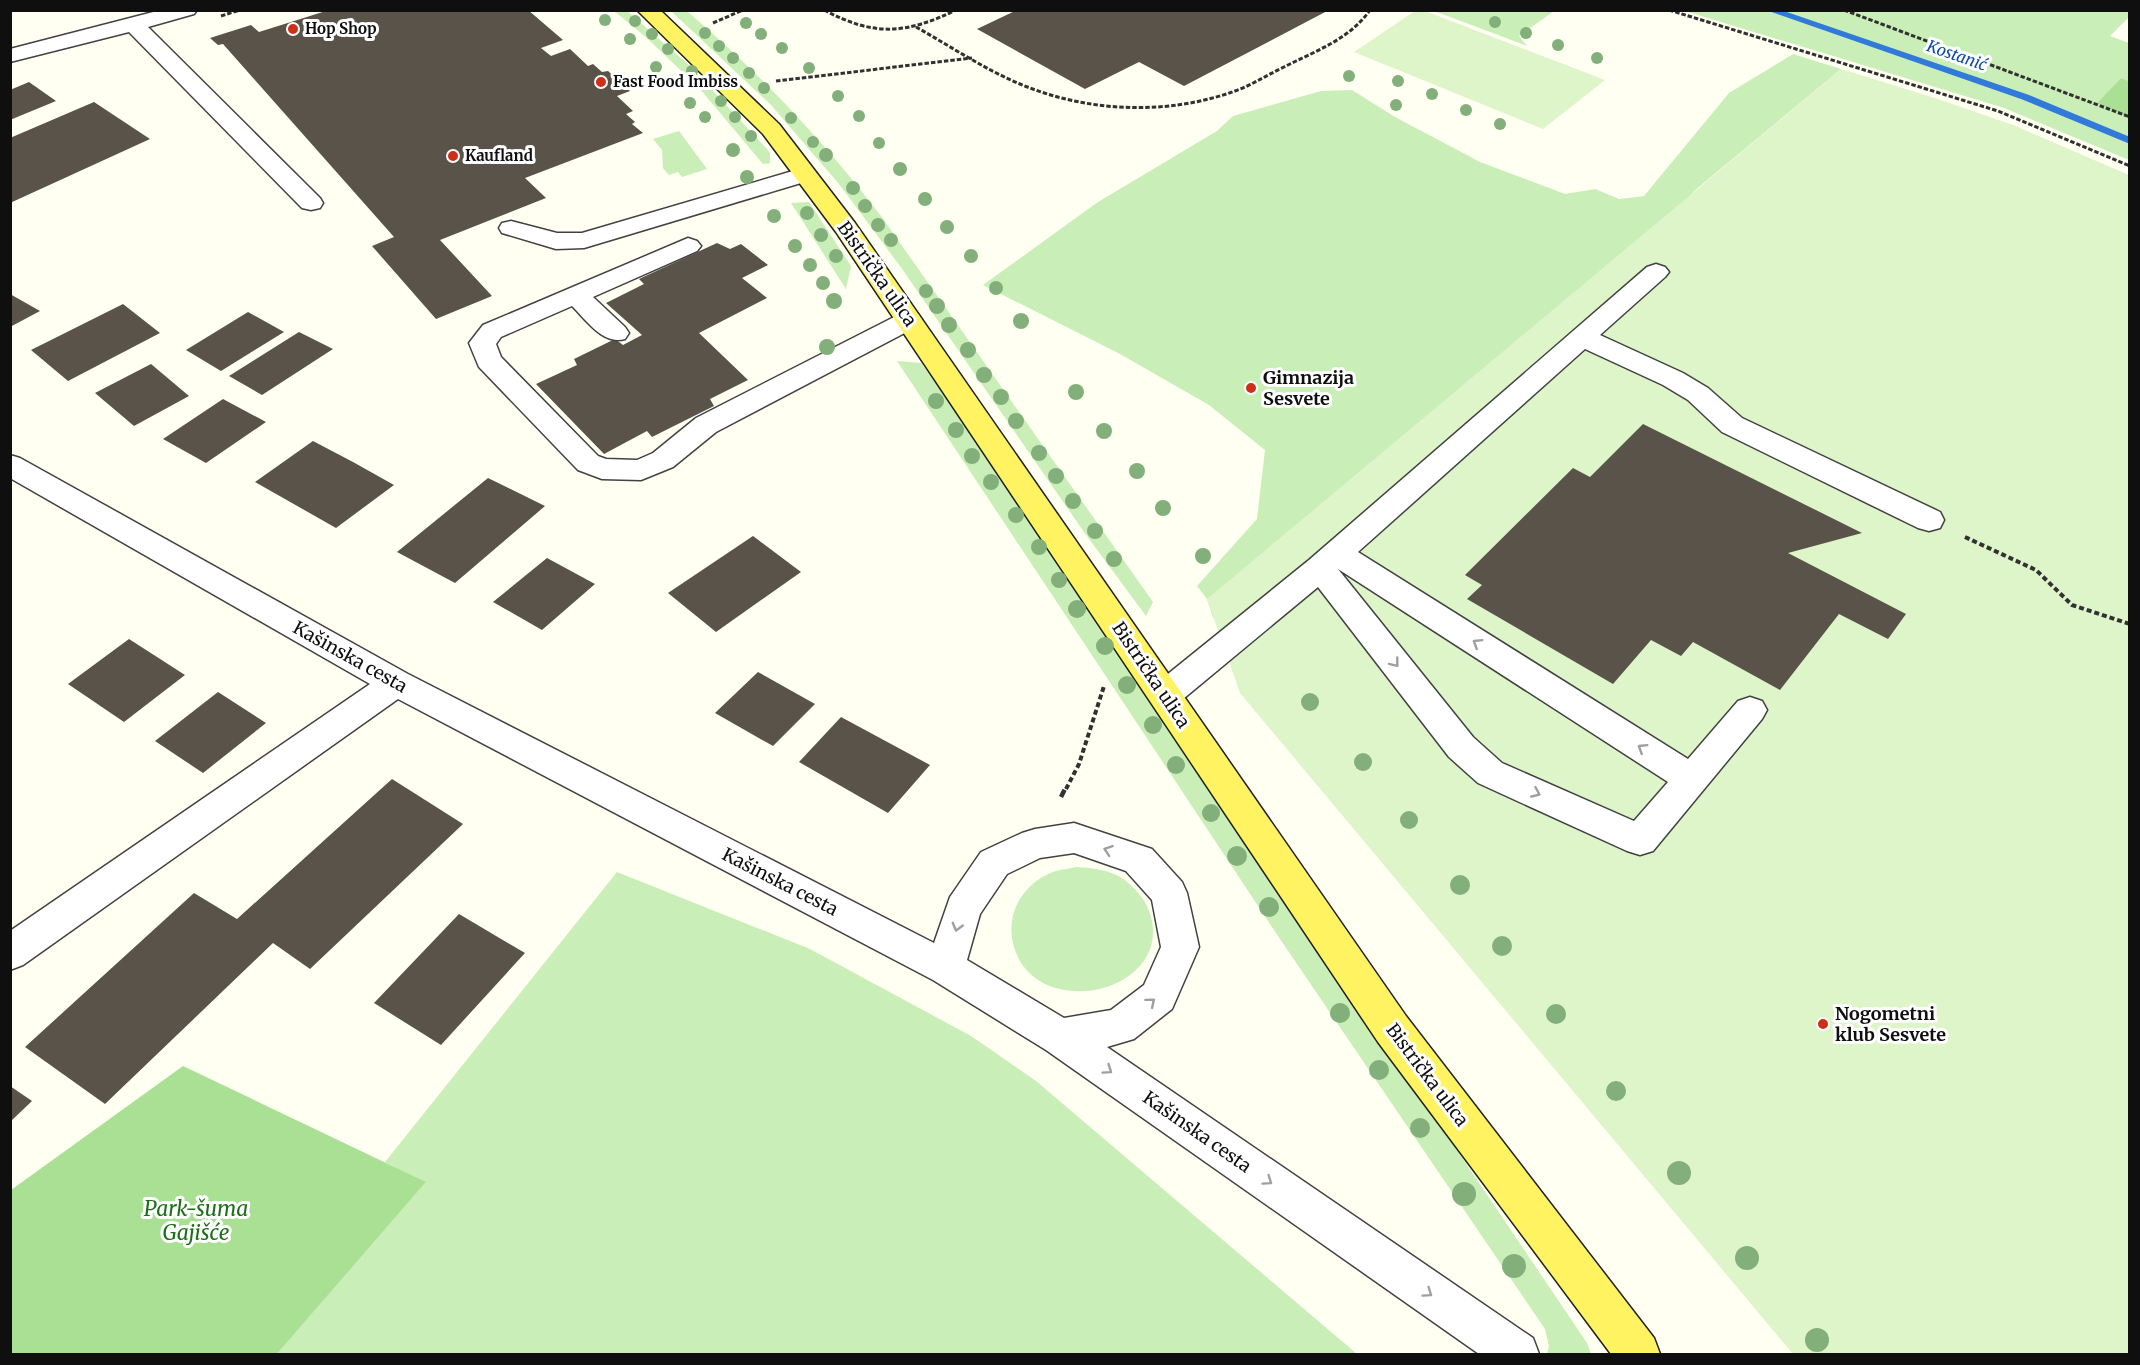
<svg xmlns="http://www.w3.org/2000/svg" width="2140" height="1365" font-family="Merriweather,serif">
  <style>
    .green { fill: #caeeb7 }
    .forest { fill: #aae094 }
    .pitch { fill: #def4c9 }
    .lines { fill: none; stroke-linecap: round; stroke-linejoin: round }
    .stream { fill: #317ada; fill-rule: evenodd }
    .building { fill: #59534a }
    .minor-casing { stroke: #424242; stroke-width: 3 }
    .major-casing { stroke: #202020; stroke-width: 3 }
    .path-far2 { stroke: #313131; stroke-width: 3; stroke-dasharray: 4.5 2; stroke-linecap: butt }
    .path-far1 { stroke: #313131; stroke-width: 4; stroke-dasharray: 5 3; stroke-linecap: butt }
    .path { stroke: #313131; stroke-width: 4.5; stroke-dasharray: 8 4; stroke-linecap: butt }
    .minor { fill: #fff; fill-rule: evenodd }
    .major { fill: #fff362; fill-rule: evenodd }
    .tree { fill: #82af7a }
    .oneway { stroke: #9f9f9f }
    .poi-dot { fill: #ce2f19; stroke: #fff; stroke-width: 2 }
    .labels { text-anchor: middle; stroke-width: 6; stroke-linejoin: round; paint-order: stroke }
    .far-poi-label { font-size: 15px; font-weight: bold; fill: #0f0f0f; stroke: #fff; text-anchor: start }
    .far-water-label { font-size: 16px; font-style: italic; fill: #0b4cae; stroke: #fff }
    .street-label { font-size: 18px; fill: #0f0f0f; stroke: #fff }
    .poi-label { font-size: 18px; font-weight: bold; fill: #0f0f0f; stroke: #fff; text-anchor: start }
    .near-park-label { font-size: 21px; font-style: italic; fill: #1c6e18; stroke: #fff }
  </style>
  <rect width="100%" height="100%" fill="#fffff2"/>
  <g class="green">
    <path d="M614 11H627L689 65 766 148 770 153V163L763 164 700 89 647 38Z"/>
    <path d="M671 11H687C761 75 821 138 881 216L1153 602 1146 616 1084 532 900 266 839 184 771 105Z"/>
    <path d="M1434 11 1554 10V11L1519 36 1527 46Z"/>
    <path d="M1685 11H2129V17L2110 36 2129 43V81L2121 78 2097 103 2129 118V160L2004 108Z"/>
    <path d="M1793 54 1841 69 1694 191 1647 250 1213 618 1207 599 1197 586 1257 519 1265 450 1209 405 1120 354 983 285 1098 202 1217 131 1233 116 1321 91 1352 90 1395 117 1480 162 1565 194 1595 189 1619 199 1644 196 1729 93Z"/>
    <path d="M679 131 707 169 682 177 678 172 669 175 663 168 662 150 653 139Z"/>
    <path d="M809 202 851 266 846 289 791 203Z"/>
    <path d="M897 361 921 363 997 468 1587 1343 1591 1354H1547L1549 1346 1545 1329 1278 936Z"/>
    <path d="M1076 867C1091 868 1106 869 1120 877 1129 882 1137 891 1143 899 1178 957 1115 1002 1060 989 1043 986 1025 973 1018 957 1001 923 1018 885 1053 872 1060 869 1069 869 1076 867Z"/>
    <path d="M617 872 810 949 971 1036 1036 1081 1357 1354H277L425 1183 385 1162Z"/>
  </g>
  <g class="forest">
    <path d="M2121 78 2129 81V118L2097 103Z"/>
    <path d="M183 1066 426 1182 277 1354H11V1190Z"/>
  </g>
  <g class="pitch">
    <path d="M1415 11H1425L1605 80 1543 129 1354 52Z"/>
    <path d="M1841 69 1938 99 2013 125 2129 175V1354H1793L1240 693 1207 599Z"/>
  </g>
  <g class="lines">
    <path class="stream" d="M1766 10H1781L2029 95 2130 137V144L2021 99Z"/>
  </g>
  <g class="building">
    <path d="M329 10H528L563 40 541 48 551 56 570 49 588 66 593 64 602 72 608 71 630 91 617 96 633 111 626 114 635 122 632 124 643 133 525 178 546 198 440 240 492 296 436 319 372 246 394 237 223 44 218 45 210 38 251 25 259 32Z"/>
    <path d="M1017 10H1329L1184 86 1139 62 1085 89 977 29Z"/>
    <path d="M29 82 56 101 10 120V90Z"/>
    <path d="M94 102 150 139 10 203V138Z"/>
    <path d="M717 243 730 249 741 244 768 265 742 278 767 298 699 333 748 380 710 399 714 406 652 437 647 431 604 454 536 384 577 365 574 359 615 339 623 345 642 335 606 303 644 284 639 279Z"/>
    <path d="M10 294 40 311 10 327Z"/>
    <path d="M123 304 160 333 68 381 31 350Z"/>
    <path d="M248 312 284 332 221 371 186 350Z"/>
    <path d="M299 332 333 349 262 395 229 376Z"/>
    <path d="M151 364 189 396 134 426 95 393Z"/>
    <path d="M223 399 266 422 206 463 163 439Z"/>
    <path d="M1643 424 1862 533 1788 553 1906 614 1888 639 1839 614 1780 690 1693 642 1681 656 1651 640 1613 684 1467 599 1482 585 1465 575 1573 468 1590 477Z"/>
    <path d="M313 441 353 462 394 485 336 528 255 482Z"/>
    <path d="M488 478 545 506 455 583 397 552Z"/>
    <path d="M753 536 801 572 716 632 668 593Z"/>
    <path d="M547 558 595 584 542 630 493 602Z"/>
    <path d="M129 639 185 675 124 722 68 684Z"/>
    <path d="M758 672 815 704 773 746 715 713Z"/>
    <path d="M218 692 266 723 203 773 155 741Z"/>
    <path d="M841 717 930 765 888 813 799 762Z"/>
    <path d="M392 779 463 824 310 969 273 943 105 1104 25 1047 194 893 237 919Z"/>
    <path d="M459 914 525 953 441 1045 374 1003Z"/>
    <path d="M10 1086 32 1101 10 1122Z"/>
  </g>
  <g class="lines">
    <defs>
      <g id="minor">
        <path d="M161 10H197L194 14 148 27 320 198 323 203 320 208 311 210 302 208 129 32 10 62V49Z"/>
        <path d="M803 168 811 170 815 175 811 180 584 248 556 249 502 233 499 228 502 223 511 221 557 233H582Z"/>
        <path d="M688 238 697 241 701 246 697 251 593 297 625 327 629 333 625 339C603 345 587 321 572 306L501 337 496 344 501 357 598 456 606 459 637 460 653 453 696 418 900 314 909 312 918 314 922 320 918 326 716 432 673 467 641 480 602 479 578 470 479 367 469 343 483 325Z"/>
        <path d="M1656 264 1665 267 1669 272 1665 277 1600 335 1683 373 1708 388 1742 418 1940 512 1944 520 1940 528 1929 531 1918 528 1722 432 1688 400 1663 385 1585 349 1358 552 1688 759 1738 701 1750 697 1762 701 1767 710 1762 719 1653 851 1640 855 1627 851 1478 783 1449 757 1318 587 1177 704 1165 708 1153 704 1148 695 1153 686 1309 560 1647 267ZM1338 569 1668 782 1634 821 1502 763 1473 737Z"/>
        <path d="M10 455 20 458 408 674 934 943 950 897 981 852 1022 833 1035 829 1074 823 1152 849 1182 882 1187 893 1199 947 1172 1009 1134 1039 1107 1047 1533 1338 1539 1354H1479L1046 1050 933 980 398 699 23 965 10 970V931L370 684 10 478ZM1074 853 1126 871 1152 900 1161 947 1144 985 1111 1010 1064 1018 967 960 980 914 1007 874 1040 858Z"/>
      </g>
      <path id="major" d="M637 10H660L779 124 855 223 1406 1016 1654 1338 1660 1354H1611L1378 1042 836 232 763 134Z"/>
    </defs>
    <use href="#minor" class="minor-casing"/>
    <use href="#major" class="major-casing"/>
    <g class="path-far2">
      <path d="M824 10C875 37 906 34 956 10"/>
      <path d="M1669 10 1998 111 2130 166"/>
      <path d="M1844 10 2130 117"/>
      <path d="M221 16 240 10"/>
      <path d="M713 23 743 10"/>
      <path d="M916 27C950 46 984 69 1020 84 1086 112 1166 116 1235 91 1252 85 1267 75 1284 67 1315 51 1349 40 1370 10"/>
      <path d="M776 81 972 58"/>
    </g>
    <g class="path-far1">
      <path d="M1965 537 2036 570 2072 605 2130 624"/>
      <path d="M1066 789 1079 764 1104 686"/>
    </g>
    <path class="path" d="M1061 797 1066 787"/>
    <use href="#minor" class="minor"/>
    <use href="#major" class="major"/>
  </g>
  <g class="tree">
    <circle cx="605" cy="20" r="6"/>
    <circle cx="635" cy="21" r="6"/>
    <circle cx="1495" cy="22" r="6"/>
    <circle cx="746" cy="23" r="6"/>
    <circle cx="705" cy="33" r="6"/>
    <circle cx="1526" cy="33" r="6"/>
    <circle cx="652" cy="34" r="6"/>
    <circle cx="761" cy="34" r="6"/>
    <circle cx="630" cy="39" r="6"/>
    <circle cx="1558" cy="45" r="6"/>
    <circle cx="719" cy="46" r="6"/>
    <circle cx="782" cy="48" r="6"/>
    <circle cx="668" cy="49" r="6"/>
    <circle cx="733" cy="58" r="6"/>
    <circle cx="1597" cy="58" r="6"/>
    <circle cx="656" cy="67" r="6"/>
    <circle cx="809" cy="68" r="6"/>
    <circle cx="692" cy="71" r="6"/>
    <circle cx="749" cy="73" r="6"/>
    <circle cx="1349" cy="76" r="6"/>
    <circle cx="670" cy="81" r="6"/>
    <circle cx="1398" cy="81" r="6"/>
    <circle cx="764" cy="88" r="6"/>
    <circle cx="1432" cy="94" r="6"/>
    <circle cx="838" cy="96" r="6"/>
    <circle cx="721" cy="101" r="6"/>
    <circle cx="690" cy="103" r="6"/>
    <circle cx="1396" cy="105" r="6"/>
    <circle cx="1466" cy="110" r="6"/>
    <circle cx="859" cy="116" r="6"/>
    <circle cx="705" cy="117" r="6"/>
    <circle cx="735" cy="117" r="6"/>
    <circle cx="791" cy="118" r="6"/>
    <circle cx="1500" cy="124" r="6"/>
    <circle cx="751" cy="136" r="6"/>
    <circle cx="813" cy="142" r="6"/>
    <circle cx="879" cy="143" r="6"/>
    <circle cx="733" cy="150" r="7"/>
    <circle cx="826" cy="155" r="7"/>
    <circle cx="900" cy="169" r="7"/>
    <circle cx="747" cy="177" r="7"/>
    <circle cx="853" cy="188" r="7"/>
    <circle cx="925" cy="199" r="7"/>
    <circle cx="865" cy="206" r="7"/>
    <circle cx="807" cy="213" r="7"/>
    <circle cx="774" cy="216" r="7"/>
    <circle cx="878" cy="225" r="7"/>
    <circle cx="947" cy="227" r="7"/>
    <circle cx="821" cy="235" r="7"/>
    <circle cx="891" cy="240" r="7"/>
    <circle cx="795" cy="246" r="7"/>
    <circle cx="836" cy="256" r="7"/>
    <circle cx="971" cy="256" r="7"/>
    <circle cx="810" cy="265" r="7"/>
    <circle cx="823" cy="283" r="7"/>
    <circle cx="996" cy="288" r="7"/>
    <circle cx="926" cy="291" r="7"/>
    <circle cx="834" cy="301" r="8"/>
    <circle cx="937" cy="306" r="8"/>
    <circle cx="1021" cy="321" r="8"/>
    <circle cx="949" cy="325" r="8"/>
    <circle cx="827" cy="347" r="8"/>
    <circle cx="968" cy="350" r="8"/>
    <circle cx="984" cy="375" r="8"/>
    <circle cx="1076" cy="392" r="8"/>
    <circle cx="1001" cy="397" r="8"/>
    <circle cx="936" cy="401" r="8"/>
    <circle cx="1016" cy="421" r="8"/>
    <circle cx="956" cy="430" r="8"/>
    <circle cx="1104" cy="431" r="8"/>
    <circle cx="1039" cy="453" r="8"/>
    <circle cx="972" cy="456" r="8"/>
    <circle cx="1137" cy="471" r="8"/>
    <circle cx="1056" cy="476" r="8"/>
    <circle cx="991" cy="482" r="8"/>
    <circle cx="1073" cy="501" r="8"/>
    <circle cx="1163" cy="508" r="8"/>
    <circle cx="1016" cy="515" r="8"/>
    <circle cx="1095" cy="531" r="8"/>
    <circle cx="1039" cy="547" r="8"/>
    <circle cx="1203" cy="556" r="8"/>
    <circle cx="1114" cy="559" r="8"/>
    <circle cx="1059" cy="580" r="8"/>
    <circle cx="1077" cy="609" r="9"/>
    <circle cx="1105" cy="646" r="9"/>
    <circle cx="1127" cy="685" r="9"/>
    <circle cx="1310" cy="702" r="9"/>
    <circle cx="1153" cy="725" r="9"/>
    <circle cx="1363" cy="762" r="9"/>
    <circle cx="1176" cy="765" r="9"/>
    <circle cx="1211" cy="813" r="9"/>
    <circle cx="1409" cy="820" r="9"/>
    <circle cx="1237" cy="856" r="10"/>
    <circle cx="1460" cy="885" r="10"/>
    <circle cx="1269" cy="907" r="10"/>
    <circle cx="1502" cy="946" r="10"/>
    <circle cx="1340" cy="1013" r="10"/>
    <circle cx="1556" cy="1014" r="10"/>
    <circle cx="1379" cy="1070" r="10"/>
    <circle cx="1616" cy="1091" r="10"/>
    <circle cx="1420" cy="1128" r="10"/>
    <circle cx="1679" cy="1173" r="12"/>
    <circle cx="1464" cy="1194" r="12"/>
    <circle cx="1747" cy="1258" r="12"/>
    <circle cx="1514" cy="1266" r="12"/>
    <circle cx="1817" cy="1340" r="12"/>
  </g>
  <defs><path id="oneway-chevron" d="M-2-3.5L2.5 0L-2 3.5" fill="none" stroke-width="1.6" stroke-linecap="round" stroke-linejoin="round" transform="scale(1.5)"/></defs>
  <g class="oneway">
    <use href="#oneway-chevron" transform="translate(1477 643) rotate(-148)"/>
    <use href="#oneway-chevron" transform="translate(1395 663) rotate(52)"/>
    <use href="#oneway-chevron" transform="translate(1642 748) rotate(-148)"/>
    <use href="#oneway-chevron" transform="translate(1536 793) rotate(24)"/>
    <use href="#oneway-chevron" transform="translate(1108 850) rotate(-161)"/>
    <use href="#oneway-chevron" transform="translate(957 927) rotate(105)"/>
    <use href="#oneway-chevron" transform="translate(1151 1002) rotate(-40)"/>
    <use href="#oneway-chevron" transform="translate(1108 1070) rotate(35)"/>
    <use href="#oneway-chevron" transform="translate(1268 1181) rotate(35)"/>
    <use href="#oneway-chevron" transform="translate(1428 1293) rotate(35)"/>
  </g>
  <g class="poi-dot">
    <circle cx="293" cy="29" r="6"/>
    <circle cx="601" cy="82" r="6"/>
    <circle cx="453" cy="156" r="6"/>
    <circle cx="1251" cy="388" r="6"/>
    <circle cx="1823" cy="1024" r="6"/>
  </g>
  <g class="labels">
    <g class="far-poi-label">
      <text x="305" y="34">Hop Shop</text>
      <text x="613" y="87">Fast Food Imbiss</text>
      <text x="465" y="161">Kaufland</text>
    </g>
    <g class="far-water-label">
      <text transform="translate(1957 55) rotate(19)" y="6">Kostanić</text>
    </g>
    <g class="street-label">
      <text transform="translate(877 274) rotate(55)" y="6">Bistrička ulica</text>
      <text transform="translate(350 657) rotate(29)" y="6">Kašinska cesta</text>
      <text transform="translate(1151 675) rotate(56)" y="6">Bistrička ulica</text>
      <text transform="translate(780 882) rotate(27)" y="6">Kašinska cesta</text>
      <text transform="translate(1427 1075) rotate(53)" y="6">Bistrička ulica</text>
      <text transform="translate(1197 1132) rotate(35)" y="6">Kašinska cesta</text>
    </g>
    <g class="poi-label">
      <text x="1263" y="384">Gimnazija<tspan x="1263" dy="21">Sesvete</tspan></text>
      <text x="1835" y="1020">Nogometni<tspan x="1835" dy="21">klub Sesvete</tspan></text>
    </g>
    <g class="near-park-label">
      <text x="196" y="1216">Park-šuma<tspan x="196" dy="24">Gajišće</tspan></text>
    </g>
  </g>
  <rect width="2140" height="1365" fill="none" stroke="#0f0f0f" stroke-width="24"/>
</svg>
